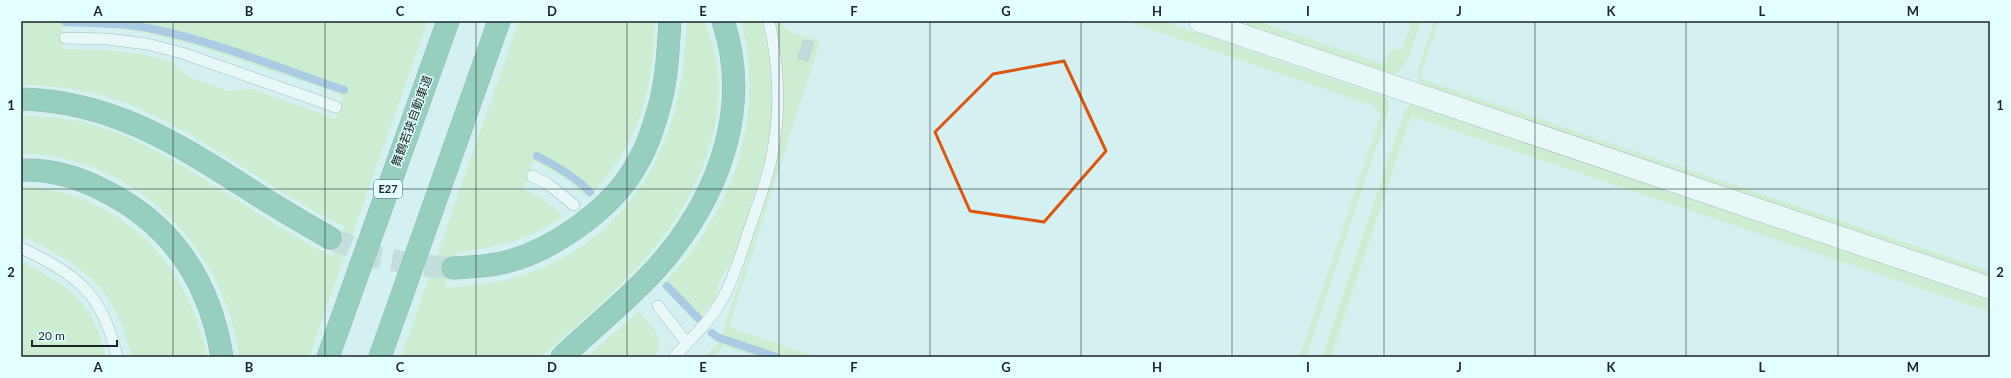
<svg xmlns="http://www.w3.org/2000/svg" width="2011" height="378" font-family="Lato,'Noto Sans JP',sans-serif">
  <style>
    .green { fill: #c4e9ad; fill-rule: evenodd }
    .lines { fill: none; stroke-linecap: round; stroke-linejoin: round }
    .stream { stroke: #789bd4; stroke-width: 8 }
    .building { fill: #abc1cc; stroke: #92a8b2 }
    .highway-tunnel { stroke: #b0c8c8; stroke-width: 22; stroke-dasharray: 22 11; stroke-linecap: butt }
    .lane-casing { stroke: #667f7f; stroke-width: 12 }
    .street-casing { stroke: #667f7f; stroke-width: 23 }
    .highway-casing { stroke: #3a7a62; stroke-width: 23 }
    .lane { stroke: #fff; stroke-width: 11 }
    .street { stroke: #fff; stroke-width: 22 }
    .highway { stroke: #4aa783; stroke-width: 22 }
    .marked { fill: none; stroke: #de560d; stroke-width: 3; stroke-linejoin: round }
    .grid { fill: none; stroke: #1b2626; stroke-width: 1; stroke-opacity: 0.55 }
    .labels { text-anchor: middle; stroke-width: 3; stroke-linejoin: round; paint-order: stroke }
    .shield { fill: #e2fefe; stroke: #576767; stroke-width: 1 }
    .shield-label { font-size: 11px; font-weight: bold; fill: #1b2626 }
    .street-label { font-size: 12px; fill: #1b2626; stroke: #e2fefe }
    .neatline { fill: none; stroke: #1b2626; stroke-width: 1.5 }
    .grid-label { font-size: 13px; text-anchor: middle; font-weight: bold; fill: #1b2626 }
  </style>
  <rect width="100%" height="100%" fill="#d5f0f1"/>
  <g class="green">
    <path d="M21 21H428L309 357H239C225 248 134 154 21 154V116C43 116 65 118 87 123 134 135 175 161 215 186 254 211 292 236 333 257L344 226C270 191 207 136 131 105 96 91 58 85 21 85ZM63 27C135 23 196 45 262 68 289 77 318 85 343 96L335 119 253 89 228 91 189 77 172 62 145 55 106 50 63 49Z"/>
    <path d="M519 21H655C653 93 639 145 588 198 571 181 554 171 533 161L524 189 540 197 564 216C528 240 499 248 456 252L445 288C476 285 508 282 537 270 642 228 686 128 686 21H704C742 103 700 199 643 261 612 296 576 326 541 357H401Z"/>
    <path d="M741 21H762L770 60 771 83 772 116 765 159 737 252 720 280 715 299 696 323 661 286C732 215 766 120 741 21Z"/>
    <path d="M774 21H781C786 35 807 37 820 41L729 327 817 357H758L725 346 712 357H705L720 341 771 185 781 141 783 83Z"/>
    <path d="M1127 21H1162L1386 97 1389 103V110L1306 357H1300L1381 115 1374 106Z"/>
    <path d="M1237 21H1256L1383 64 1391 50H1402L1412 21H1420C1416 35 1408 73 1393 74Z"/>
    <path d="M1434 21H1439L1421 73 1424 80 1990 271V276L1422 85 1417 79V72Z"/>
    <path d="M1414 105 1990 300V312L1414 117 1410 119 1331 357H1322L1404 112 1408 106Z"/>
    <path d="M21 186C119 192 189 262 207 357H131C117 288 82 264 21 236Z"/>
    <path d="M21 261C68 286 94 302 106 357H21Z"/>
    <path d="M639 311C653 328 664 334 656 357H587Z"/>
  </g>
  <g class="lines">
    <g class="stream">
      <path d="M65 22C94 23 124 23 153 29 216 42 282 69 344 90"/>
      <path d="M537 156C557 166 574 176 590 192"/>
      <path d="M667 286 698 318"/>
      <path d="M712 333 717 337 776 357"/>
    </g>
  </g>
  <path class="building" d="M804 40 813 42 808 61 798 58Z"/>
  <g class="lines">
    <path class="highway-tunnel" d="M330 238 376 257 419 265 453 268"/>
    <defs>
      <g id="lane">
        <path d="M65 38 107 39 147 44 182 53 336 107"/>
        <path d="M532 176 548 184 574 205"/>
        <path d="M21 248C78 275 103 294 117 357"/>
        <path d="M658 306 687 343"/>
        <path d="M674 357C691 339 711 320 723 298 735 276 742 251 750 227 758 205 766 183 771 160 781 115 779 66 769 21"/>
      </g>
      <path id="street" d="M1200 21 1990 288"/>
      <g id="highway">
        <path d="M21 99C110 101 175 142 247 188 274 206 302 222 330 238"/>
        <path d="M21 170C49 169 78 177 103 190 172 224 210 282 222 357"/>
        <path d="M453 268C465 267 478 267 490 265 544 258 613 210 638 162 647 147 653 129 658 111 667 82 668 51 670 21"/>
        <path d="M328 357 448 21"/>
        <path d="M380 357 499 21"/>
        <path d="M562 357C597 324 636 293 667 256 721 190 751 104 723 21"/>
      </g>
    </defs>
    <use href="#lane" class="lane-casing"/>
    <use href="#street" class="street-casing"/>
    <use href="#highway" class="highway-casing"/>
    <use href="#lane" class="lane"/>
    <use href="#street" class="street"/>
    <use href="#highway" class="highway"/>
  </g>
  <path d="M0 0H2011V378H0ZM1064 61 1106 151 1044 222 970 211 935 132 993 74Z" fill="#d5f0f1" fill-opacity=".55" fill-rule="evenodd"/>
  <path class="marked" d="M1064 61 1106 151 1044 222 970 211 935 132 993 74Z"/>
  <path class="grid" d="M173 21V357M325 21V357M476 21V357M627 21V357M779 21V357M930 21V357M1081 21V357M1232 21V357M1384 21V357M1535 21V357M1686 21V357M1838 21V357M21 189H1990"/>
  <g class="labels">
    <rect class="shield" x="374" y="180" width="28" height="18" rx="3"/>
    <g class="shield-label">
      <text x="388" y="193">E27</text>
    </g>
    <g class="street-label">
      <text transform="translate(412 121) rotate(-70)" y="4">舞鶴若狭自動車道</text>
    </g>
  </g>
  <rect width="2011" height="378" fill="none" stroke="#e2fefe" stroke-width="44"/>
  <path d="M32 340v6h85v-6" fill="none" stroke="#1b2626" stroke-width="2"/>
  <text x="38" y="340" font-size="12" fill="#1b2626" stroke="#e2fefe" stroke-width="3" paint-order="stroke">20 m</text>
  <rect x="22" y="22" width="1967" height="334" class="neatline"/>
  <g class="grid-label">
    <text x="98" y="16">A</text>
    <text x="249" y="16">B</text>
    <text x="400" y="16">C</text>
    <text x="552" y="16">D</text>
    <text x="703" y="16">E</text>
    <text x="854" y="16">F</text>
    <text x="1006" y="16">G</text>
    <text x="1157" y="16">H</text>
    <text x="1308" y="16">I</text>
    <text x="1459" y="16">J</text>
    <text x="1611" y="16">K</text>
    <text x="1762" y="16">L</text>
    <text x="1913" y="16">M</text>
    <text x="11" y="110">1</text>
    <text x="2000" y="110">1</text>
    <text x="11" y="277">2</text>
    <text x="2000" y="277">2</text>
    <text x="98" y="372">A</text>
    <text x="249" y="372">B</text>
    <text x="400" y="372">C</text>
    <text x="552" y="372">D</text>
    <text x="703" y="372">E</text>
    <text x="854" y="372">F</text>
    <text x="1006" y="372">G</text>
    <text x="1157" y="372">H</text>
    <text x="1308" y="372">I</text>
    <text x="1459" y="372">J</text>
    <text x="1611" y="372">K</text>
    <text x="1762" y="372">L</text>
    <text x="1913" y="372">M</text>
  </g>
</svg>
